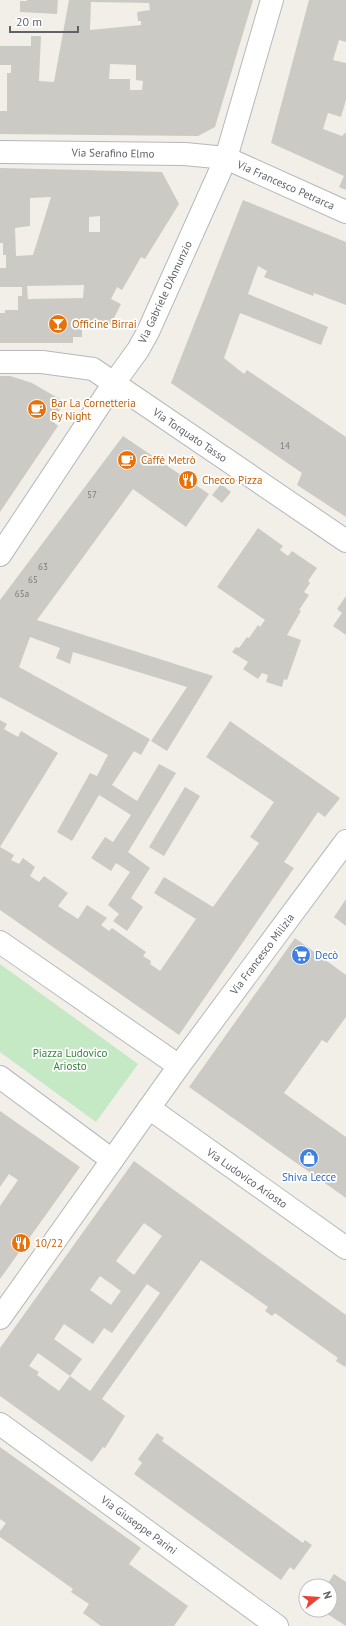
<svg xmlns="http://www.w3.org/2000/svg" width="346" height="1626" font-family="'PT Sans',sans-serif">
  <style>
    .green { fill: #c5e8c5 }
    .building { fill: #cccac5; fill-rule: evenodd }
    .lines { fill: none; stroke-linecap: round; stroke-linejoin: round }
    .minor-casing { stroke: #b5b8bc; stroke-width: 24 }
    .minor { stroke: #fff; stroke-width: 22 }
    .labels { text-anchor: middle; stroke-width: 3.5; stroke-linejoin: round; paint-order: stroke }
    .number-label { font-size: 9px; fill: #7a7d7f }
    .street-label { font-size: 11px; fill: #5f6368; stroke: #fff }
    .food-label { font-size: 11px; fill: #c56008; stroke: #fff; text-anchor: start }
    .shop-label { font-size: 11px; fill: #366cbe; stroke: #fff; text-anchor: start }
    .park-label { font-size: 11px; fill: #348238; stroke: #fff }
  </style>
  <rect width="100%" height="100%" fill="#f1efe8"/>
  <path class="green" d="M0 964 138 1064 96 1122 0 1052Z"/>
  <g class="building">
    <path d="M27 0H58L57 14 20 12V1H27Z"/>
    <path d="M69 0H253L215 127 198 136 0 134V111H7V73H11V65H0V46H31V36H41L39 81 54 82ZM91 2 149 3 150 10 137 12 138 21H141V25L90 30ZM110 64 136 65V80L143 81 142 90H130V79H109Z"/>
    <path d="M309 0H346V42L339 40 333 60 346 63V100L341 117 328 113 323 129 342 136 346 132V190L339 187 344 176 271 143Z"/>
    <path d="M0 168 162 172 179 204 145 259 141 257 122 290 117 287 111 299 121 304 111 324 99 328H82V337H73V343H0V313H5V310H18V296H22V287H0V268H6V255H3V243H0ZM51 197 33 255 16 256 15 228 30 226V198ZM100 216V232H89V217ZM84 285 83 298 28 299 27 286Z"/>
    <path d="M243 200 346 242V305L314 293 313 296 264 277 267 271 258 266 248 294 328 327 321 345 240 313 224 358 244 374 247 370 346 437V517L297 485 302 473 171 383Z"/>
    <path d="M0 376H10L32 383 65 402 52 421 58 426 0 512Z"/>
    <path d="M123 436 209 494 186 527 133 489 37 620 213 676 167 751 151 741 187 687 73 652 70 664 56 658 60 648 30 637 19 667 150 739 141 755 134 751 112 785 137 801 159 764 176 773 128 852 150 868 131 898 143 907 127 931 113 921 119 914 108 905 130 872 116 863 111 871 91 858 105 837 113 842 131 815 99 795 72 841 57 832 90 773 97 776 108 755 0 697V600Z"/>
    <path d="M221 484 231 492 222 503 212 495Z"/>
    <path d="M258 528 283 546 280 550 288 556 292 551 317 568 308 581 310 583 304 592 309 595 299 610 301 611 287 635 301 640 287 680 284 679 282 687 266 682 268 675 262 673 258 679 243 669 248 662 232 652 236 647 239 648 247 637 249 638 258 625 260 627 265 620 217 587Z"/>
    <path d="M346 596V635L333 626 342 613 337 609Z"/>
    <path d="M0 720 7 724 4 729 18 737 21 731 58 753 0 847 14 855 11 860 19 864 23 858 35 867 30 876 39 882 44 876 68 893 58 906 78 919 87 905 107 918 101 925 109 931 112 928 146 952 143 956 151 961 150 964 160 971 196 919 154 893 164 877 213 907 259 843 250 837 274 802 206 757 230 721 340 798 325 817 318 812 284 862 294 868 179 1035 0 910Z"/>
    <path d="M185 787 200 796 164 856 149 847Z"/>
    <path d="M346 899V926L334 917Z"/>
    <path d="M295 938 346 975V1017L327 1043 322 1040 284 1093 346 1137V1198L189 1087Z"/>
    <path d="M0 1111 80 1167 0 1279V1206L18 1180 9 1174 0 1187Z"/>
    <path d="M134 1161 346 1315V1364L345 1367 336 1361 338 1358 275 1313 272 1316 265 1311 268 1307 201 1260 102 1399 125 1416 105 1448 103 1447 92 1462 0 1396V1348ZM144 1223 162 1236 134 1275 116 1261ZM100 1276 121 1291 111 1305 90 1290ZM147 1284 160 1293 90 1391 70 1376 82 1359 54 1339 64 1324 93 1344 104 1328 112 1333ZM38 1353 70 1376 59 1391 37 1375 39 1372 29 1366Z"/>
    <path d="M157 1433 164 1438 162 1441 303 1543 305 1540 312 1545 294 1570 290 1567 281 1580 134 1474 142 1463 138 1459Z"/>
    <path d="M0 1447 141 1548 129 1564 188 1606 174 1626H101L83 1613 89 1604 71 1592 73 1589 0 1537V1531L6 1523 0 1519Z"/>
    <path d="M334 1574 346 1582V1626L321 1610H330V1586H326Z"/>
  </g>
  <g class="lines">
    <defs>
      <g id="minor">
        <path d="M0 152 185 154 226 158 346 212"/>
        <path d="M0 362H42L93 369 346 541"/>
        <path d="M0 555 114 383 138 350 148 332 226 158 272 0"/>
        <path d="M0 942 179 1066"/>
        <path d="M0 1077 112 1160"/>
        <path d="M149 1108 346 1248"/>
        <path d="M0 1318 179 1066 346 841"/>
        <path d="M0 1424 277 1626"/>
      </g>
    </defs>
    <use href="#minor" class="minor-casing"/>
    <use href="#minor" class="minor"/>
  </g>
  <defs>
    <symbol id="bar-disc" viewBox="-11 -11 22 22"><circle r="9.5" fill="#e8710a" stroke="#fff"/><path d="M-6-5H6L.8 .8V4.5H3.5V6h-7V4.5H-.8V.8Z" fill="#fff"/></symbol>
    <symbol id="cafe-disc" viewBox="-11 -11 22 22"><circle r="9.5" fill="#e8710a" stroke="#fff"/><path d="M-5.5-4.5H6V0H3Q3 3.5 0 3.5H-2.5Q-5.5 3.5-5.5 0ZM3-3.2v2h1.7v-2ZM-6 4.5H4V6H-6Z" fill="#fff"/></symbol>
    <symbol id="restaurant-disc" viewBox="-11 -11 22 22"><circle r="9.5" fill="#e8710a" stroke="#fff"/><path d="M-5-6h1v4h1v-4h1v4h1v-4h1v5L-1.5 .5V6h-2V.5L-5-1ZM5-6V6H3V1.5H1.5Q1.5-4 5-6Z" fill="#fff"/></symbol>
    <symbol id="supermarket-disc" viewBox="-11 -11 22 22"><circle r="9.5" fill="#3f7fe0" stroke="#fff"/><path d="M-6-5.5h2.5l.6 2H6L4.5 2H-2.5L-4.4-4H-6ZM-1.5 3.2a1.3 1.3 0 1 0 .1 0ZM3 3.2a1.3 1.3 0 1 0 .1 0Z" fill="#fff"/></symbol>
    <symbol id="shop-disc" viewBox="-11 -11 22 22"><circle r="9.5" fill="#3f7fe0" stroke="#fff"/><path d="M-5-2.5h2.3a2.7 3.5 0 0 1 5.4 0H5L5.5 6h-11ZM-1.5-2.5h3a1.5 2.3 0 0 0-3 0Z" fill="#fff"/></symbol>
  </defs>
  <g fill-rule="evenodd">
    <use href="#bar-disc" x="47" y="313" width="22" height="22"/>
    <use href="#cafe-disc" x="26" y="398" width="22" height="22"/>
    <use href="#cafe-disc" x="116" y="449" width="22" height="22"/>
    <use href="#restaurant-disc" x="177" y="469" width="22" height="22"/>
    <use href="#supermarket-disc" x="290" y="944" width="22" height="22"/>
    <use href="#shop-disc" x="298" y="1147" width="22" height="22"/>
    <use href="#restaurant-disc" x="10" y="1232" width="22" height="22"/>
  </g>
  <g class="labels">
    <g class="number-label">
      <text x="285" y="449">14</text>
      <text x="92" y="498">57</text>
      <text x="43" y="570">63</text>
      <text x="33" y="583">65</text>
      <text x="22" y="597">65a</text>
    </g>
    <g class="street-label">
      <text transform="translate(113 153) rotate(1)" y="4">Via Serafino Elmo</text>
      <text transform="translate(286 185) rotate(24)" y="4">Via Francesco Petrarca</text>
      <text transform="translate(165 292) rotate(-65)" y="4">Via Gabriele D'Annunzio</text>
      <text transform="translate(190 435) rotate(34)" y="4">Via Torquato Tasso</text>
      <text transform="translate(262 954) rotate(-53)" y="4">Via Francesco Milizia</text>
      <text transform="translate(247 1178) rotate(35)" y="4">Via Ludovico Ariosto</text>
      <text transform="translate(139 1525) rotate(36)" y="4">Via Giuseppe Parini</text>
    </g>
    <g class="food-label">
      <text x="72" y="328">Officine Birrai</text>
      <text x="51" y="407">Bar La Cornetteria<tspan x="51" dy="13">By Night</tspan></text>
      <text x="141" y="464">Caffè Metrò</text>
      <text x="202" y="484">Checco Pizza</text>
      <text x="35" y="1247">10/22</text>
    </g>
    <g class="shop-label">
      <text x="315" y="959">Decò</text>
      <text x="309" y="1181" text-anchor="middle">Shiva Lecce</text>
    </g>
    <g class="park-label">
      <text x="70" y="1057">Piazza Ludovico<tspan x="70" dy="13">Ariosto</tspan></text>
    </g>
  </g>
  <g transform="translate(318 1598) rotate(73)"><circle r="19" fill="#ffffff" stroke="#bfc1c3"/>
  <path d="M0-3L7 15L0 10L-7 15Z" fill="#ea4335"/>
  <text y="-6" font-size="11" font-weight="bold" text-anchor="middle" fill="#5f6368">N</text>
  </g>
  <path d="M10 26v6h68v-6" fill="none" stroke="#5f6368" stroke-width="2"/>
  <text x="16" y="26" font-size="12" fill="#5f6368" stroke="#ffffff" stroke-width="3" paint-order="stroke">20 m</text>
</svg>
